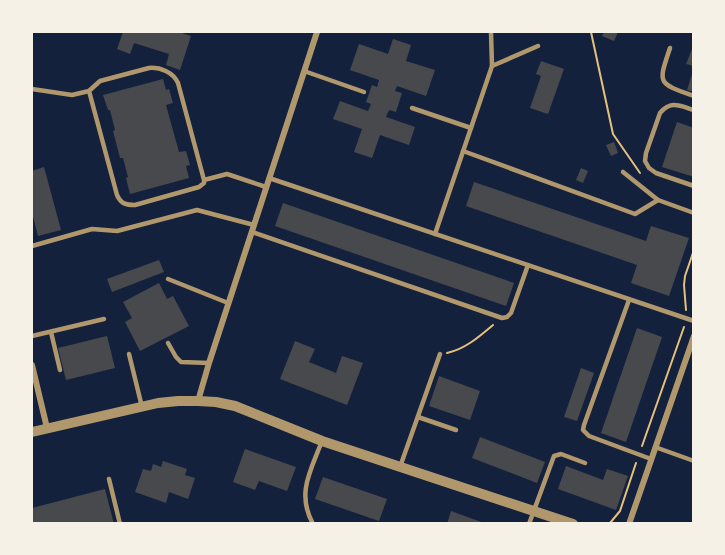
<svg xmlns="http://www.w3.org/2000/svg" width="725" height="555" font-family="'DM Sans',sans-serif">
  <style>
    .building { fill: #48494c }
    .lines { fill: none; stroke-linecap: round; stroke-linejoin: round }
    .path { stroke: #e5c07b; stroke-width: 2 }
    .service { stroke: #b1986c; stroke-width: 4.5 }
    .minor { stroke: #b1986c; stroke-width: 6 }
    .tertiary { stroke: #b1986c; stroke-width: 10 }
  </style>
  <rect width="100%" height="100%" fill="#14213d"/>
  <g class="building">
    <path d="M123 32H179L191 36 180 70 166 65 169 54 134 43 130 54 117 49Z"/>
    <path d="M604 32H618L614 41 602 36Z"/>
    <path d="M393 39 411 45 406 61 435 70 426 96 397 86 395 91 402 93 396 112 389 110 386 117 415 127 409 145 380 135 372 158 354 152 362 129 333 119 340 101 368 111 371 104 366 102 372 85 377 87 379 80 350 70 359 44 388 54Z"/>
    <path d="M694 44V66L686 64Z"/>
    <path d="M541 61 564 69 548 114 530 108 541 76 536 74Z"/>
    <path d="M693 71H694V92L687 90Z"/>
    <path d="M163 79 166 90 169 89 173 103 166 105 179 152 186 151 190 165 186 166 189 178 130 194 126 178 128 177 123 158H120L113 131 115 130 110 110H108L103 95Z"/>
    <path d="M677 122 694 128V177L662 167Z"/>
    <path d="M614 142 618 153 611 156 606 145Z"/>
    <path d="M44 167 61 230 38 236 32 212V171Z"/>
    <path d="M581 168 588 171 583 183 576 180Z"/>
    <path d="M474 182 646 241 651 226 689 238 669 296 631 283 637 265 466 206Z"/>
    <path d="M283 203 514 283 506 306 275 226Z"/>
    <path d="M159 260 164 272 112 292 107 279Z"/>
    <path d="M159 283 167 299 173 296 189 326 140 351 125 322 132 318 123 302Z"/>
    <path d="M637 328 662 337 626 442 601 433Z"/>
    <path d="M107 336 115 368 66 380 58 348Z"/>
    <path d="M295 341 315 349 309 362 336 373 342 356 363 363 347 405 280 379Z"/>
    <path d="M581 368 594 373 577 421 564 417Z"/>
    <path d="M439 376 480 391 470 420 429 406Z"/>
    <path d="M480 437 545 462 537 483 472 458Z"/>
    <path d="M245 449 296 467 287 491 259 481 255 490 233 482Z"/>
    <path d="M163 461 187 469 185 475 195 478 188 499 169 492 166 503 135 492 143 469 151 471 153 464 161 467Z"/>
    <path d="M566 466 603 480 607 469 628 476 616 510 558 489Z"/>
    <path d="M323 477 387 499 379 521 315 499Z"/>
    <path d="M105 489 114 524H32V508Z"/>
    <path d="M451 511 484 523V524H447Z"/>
  </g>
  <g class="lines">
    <g class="path">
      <path d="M591 32 613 134 640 173"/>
      <path d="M686 310 684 285 685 276 694 250"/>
      <path d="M447 353C465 349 479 337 493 325"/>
      <path d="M642 446 684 327"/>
      <path d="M610 523 620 511 636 463"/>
    </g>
    <g class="service">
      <path d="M491 32 492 66"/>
      <path d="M670 48C658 84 657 83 694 96"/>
      <path d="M304 71 364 92"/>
      <path d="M32 89 72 95 89 91"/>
      <path d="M412 108 471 128"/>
      <path d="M694 110C680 106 671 100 660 113L646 153 645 161 649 168 656 173 694 186"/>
      <path d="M463 151 635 214 658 200"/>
      <path d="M623 172 658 200 694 213"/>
      <path d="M269 178 694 321"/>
      <path d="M204 180V183L199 187 135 205C126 205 121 204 117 195L89 91 100 81 149 68C160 67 173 72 178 83L204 180 227 174 266 187"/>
      <path d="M252 232 502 318 507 317 511 313 528 265"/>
      <path d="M435 234 492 66 538 46"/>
      <path d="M32 246 92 229 117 231 197 210 254 225"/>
      <path d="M168 279 228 303"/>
      <path d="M629 300 584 425 583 430 589 436 651 459"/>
      <path d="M51 332 60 370"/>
      <path d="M32 336 104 319"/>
      <path d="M168 343 176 357 181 362 209 363"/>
      <path d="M129 354 142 407"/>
      <path d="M418 417 456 430"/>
      <path d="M655 447 694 461"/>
      <path d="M400 467 440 354"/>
      <path d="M109 479 120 524"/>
      <path d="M313 524C296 493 311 470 322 441"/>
      <path d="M529 524 554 456 561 454 585 463"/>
    </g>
    <g class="minor">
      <path d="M32 365 47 428"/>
      <path d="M198 401 209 363 317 32"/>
      <path d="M629 524 694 336"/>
    </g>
    <path class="tertiary" d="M32 432 158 403 178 401H198L216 402 235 406 322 441 573 524"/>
  </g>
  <rect width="725" height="555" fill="none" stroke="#f6f1e7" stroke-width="66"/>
</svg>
